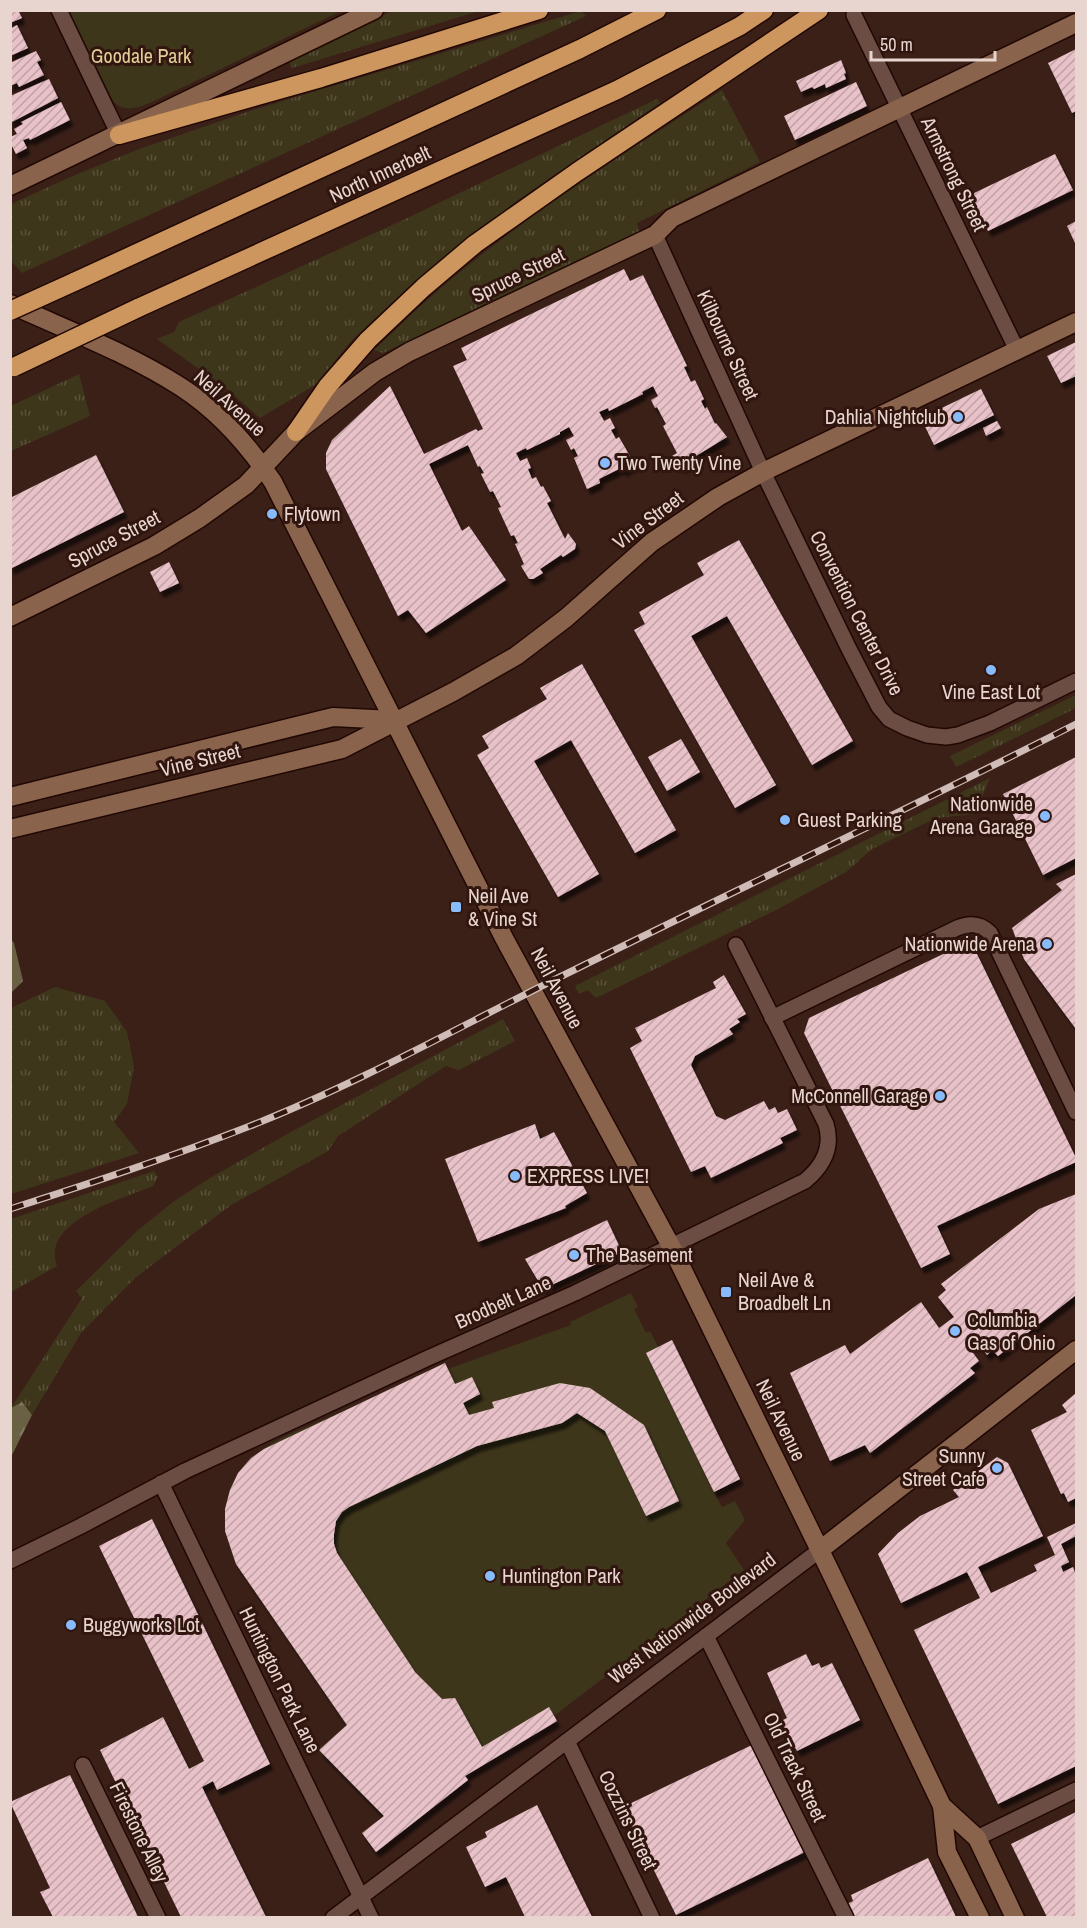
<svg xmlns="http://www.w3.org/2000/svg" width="1087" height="1928" font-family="'Archivo Narrow',sans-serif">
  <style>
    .grass { fill: url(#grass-tufts) }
    .forest { fill: url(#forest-firs) }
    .green { fill: #3e361b }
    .building { fill: url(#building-hatch); filter: url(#shadow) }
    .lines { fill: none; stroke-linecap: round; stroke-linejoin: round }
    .street-casing { stroke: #210803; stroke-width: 18 }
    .secondary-casing { stroke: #210803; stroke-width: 21 }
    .highway-casing { stroke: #210803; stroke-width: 21 }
    .street { stroke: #6c4d44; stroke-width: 15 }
    .secondary { stroke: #89634c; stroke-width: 18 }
    .highway { stroke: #ce965f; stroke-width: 18 }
    .rail-casing { stroke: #d0bcb6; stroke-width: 7 }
    .rail { stroke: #31160f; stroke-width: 4.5; stroke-dasharray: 14; stroke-linecap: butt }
    .highway-bridge-casing { stroke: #210803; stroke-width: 21; stroke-linecap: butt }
    .highway-bridge { stroke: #ce965f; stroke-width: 18 }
    .poi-dot { fill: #88bbfc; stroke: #31160f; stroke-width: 2 }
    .labels { text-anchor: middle; stroke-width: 6; stroke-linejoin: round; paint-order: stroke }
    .park-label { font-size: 20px; fill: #e0cf97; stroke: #31160f }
    .street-label { font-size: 20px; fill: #e8d5cf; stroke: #31160f }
    .poi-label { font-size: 20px; fill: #e8d5cf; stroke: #31160f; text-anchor: start }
  </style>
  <defs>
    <pattern id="grass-tufts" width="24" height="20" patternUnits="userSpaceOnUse" patternTransform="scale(1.5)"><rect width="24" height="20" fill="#3e361b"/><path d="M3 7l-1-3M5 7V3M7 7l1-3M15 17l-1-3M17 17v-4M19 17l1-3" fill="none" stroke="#5a523b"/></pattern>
    <pattern id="forest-firs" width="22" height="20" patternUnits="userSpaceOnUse" patternTransform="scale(1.5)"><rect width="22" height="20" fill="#6a6144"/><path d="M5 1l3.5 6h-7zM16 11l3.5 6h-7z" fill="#7f775e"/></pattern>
    <pattern id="building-hatch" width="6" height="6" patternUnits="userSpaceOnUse" patternTransform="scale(1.5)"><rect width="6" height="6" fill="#e8c2c8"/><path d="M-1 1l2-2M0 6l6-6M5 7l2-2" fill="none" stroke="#c0a2a6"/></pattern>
    <filter id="shadow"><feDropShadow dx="3.5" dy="6" stdDeviation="1.5" flood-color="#0009"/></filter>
  </defs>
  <rect width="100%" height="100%" fill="#3b2018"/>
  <g class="grass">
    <path d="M392 11H479L292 68 289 61Z"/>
    <path d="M581 11 586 16 22 273 13 263H11V204L75 175 142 148 253 110Z"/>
    <path d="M722 90 760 162 637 223 639 232 383 353 374 350C391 335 407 318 424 303 514 222 621 156 722 90Z"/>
    <path d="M657 99 660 103 521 198 427 272 351 341 315 385 260 418 227 389 157 339 174 332 179 322 401 221Z"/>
    <path d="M79 374 90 416 11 451V406Z"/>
    <path d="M1076 695V708L956 767 950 756Z"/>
    <path d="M990 778 975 814 936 818 872 849 846 872 776 910 596 998 588 990 579 994 575 986Z"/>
    <path d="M55 987 105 1001 127 1032 134 1067 127 1104 114 1122 139 1153 11 1194V1008Z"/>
    <path d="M503 1019 515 1041 459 1070 446 1066 338 1136 328 1151 231 1205 135 1278 81 1333 32 1415 22 1402 11 1408 82 1298 76 1291 137 1231 173 1202 210 1178 289 1133Z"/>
    <path d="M154 1171 158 1177 153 1186C126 1197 57 1217 55 1252 54 1256 56 1262 57 1266L11 1292V1219Z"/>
  </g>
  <g class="forest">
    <path d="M11 939 14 943 23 981 11 993Z"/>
    <path d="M22 1402 32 1415 11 1457V1408Z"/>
  </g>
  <g class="green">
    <path d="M69 11H341L152 102C137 108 125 113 113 101Z"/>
    <path d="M631 1293 638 1307 634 1309 646 1333 650 1331 658 1347 672 1340 740 1479 714 1492 722 1507 735 1501 745 1520 726 1543 744 1570 554 1716 557 1721 466 1776 468 1780 376 1852 362 1833 384 1816 319 1750 346 1725 236 1564C217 1521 222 1478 262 1450 284 1434 313 1425 337 1414 373 1397 409 1380 445 1363L448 1369 571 1325 570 1322Z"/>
  </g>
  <g class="building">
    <path d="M10 10H18L22 18 10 23Z"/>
    <path d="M17 25 28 48 10 56V29Z"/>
    <path d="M1076 49V111L1072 113 1048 63Z"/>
    <path d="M36 51 41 60 37 62 44 75 19 87 17 83 10 86V63Z"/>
    <path d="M841 60 846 73 844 74 846 79 826 88 825 84 814 89 812 87 801 92 796 81Z"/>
    <path d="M49 79 58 98 10 123V96Z"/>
    <path d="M856 82 867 106 795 140 784 116Z"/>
    <path d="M61 102 70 120 30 140 29 138 23 140 27 148 16 154 10 142V137L17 134 14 129 23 124 21 122Z"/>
    <path d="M1055 154 1073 190 988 231 970 195Z"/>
    <path d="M1076 221V245L1067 226Z"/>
    <path d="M624 269 630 281 643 275 687 366 684 367 691 382 695 380 704 399 701 401 705 409 707 407 715 424 716 423 727 437 691 459 693 461 684 467H680L672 456 677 453 663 426 666 424 657 407 655 408 651 400 658 396 653 386 642 392 643 394 609 411 608 408 599 412 604 421 610 418 615 428 611 430 616 439 619 437 635 465 623 471 621 468 599 479 600 483 587 489 574 458 578 456 574 448 571 450 566 440 574 436 569 427 560 432V434L527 450 526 448 516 453 520 461 527 458 531 468 528 469 532 479 536 477 541 487 543 486 551 501 547 503 565 539 568 533 576 544 575 549 563 557 561 555 540 569 543 573 533 579H529L521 566 524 564 515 544 518 543 514 535 511 536 498 508 501 507 493 491 490 492 481 474 484 473 480 466 478 467 468 445 429 464 462 531 469 526 506 580 426 633 408 610 398 616 326 469V453L332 440 390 386 424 454 476 429 478 431 483 429 453 366 467 360 461 348Z"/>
    <path d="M1076 342V376L1061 383 1047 356Z"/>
    <path d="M981 389 994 415 934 445 921 418Z"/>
    <path d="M997 421 1001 428 986 436 983 428Z"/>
    <path d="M96 455 124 512 10 569V498Z"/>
    <path d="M739 540 853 741 812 765 727 616 691 636 776 785 735 808 634 630 645 624 639 612 704 575 697 563Z"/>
    <path d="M169 562 179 583 160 592 150 572Z"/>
    <path d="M582 664 676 830 635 853 571 740 534 761 599 874 558 897 477 755 489 748 482 736 547 699 540 688Z"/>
    <path d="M681 739 700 772 667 791 648 757Z"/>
    <path d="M1076 757V858L1043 875 1003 794Z"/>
    <path d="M1076 874V1029L1024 959 1012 928 1062 890 1056 884Z"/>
    <path d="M960 946 976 952 1076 1158V1162L937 1226 950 1254 921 1268 804 1033 809 1018Z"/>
    <path d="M724 975 746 1014 737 1019 740 1022 729 1029 733 1034 695 1056 691 1065 716 1116 725 1120 764 1101 769 1110 775 1107 778 1113 787 1109 797 1130 780 1138 783 1143 711 1178 705 1166 691 1172 630 1048 642 1041 635 1028 716 988 713 982Z"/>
    <path d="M535 1124 540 1139 554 1132 587 1193 565 1206 566 1208 478 1242 445 1159Z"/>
    <path d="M1076 1194V1295L998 1356 992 1350 987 1355 973 1336 965 1342 979 1361 970 1368 975 1373 870 1453 865 1445 830 1461 790 1373 845 1345 850 1354 921 1302 939 1328 954 1317 938 1297 946 1290 941 1284 1039 1209Z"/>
    <path d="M607 1220 622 1252 543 1289 525 1259Z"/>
    <path d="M672 1340 740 1479 714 1492 646 1353Z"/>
    <path d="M445 1363 455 1384 472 1377 480 1394 463 1403 469 1415 494 1408 492 1402 560 1383 590 1388 644 1425 679 1501 646 1516 605 1431 577 1413 562 1423 477 1446 349 1507 342 1512 336 1521 334 1534V1544L337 1553 415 1672 442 1699 455 1698 482 1747 549 1707 557 1721 465 1776 468 1780 376 1852 362 1833 384 1816 319 1750 347 1725 236 1564 225 1531V1509L230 1490 238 1473 251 1458 264 1449Z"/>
    <path d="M1076 1393V1498L1068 1502 1064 1493 1061 1494 1031 1430 1067 1412 1062 1405Z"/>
    <path d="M997 1457 1008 1463 1043 1536 978 1567 991 1593 1037 1571 1034 1565 1055 1555 1047 1537 1076 1523V1536L1061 1544 1069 1562 1061 1566 1063 1572 1073 1567 1076 1575V1766L998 1804 914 1630 980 1598 967 1572 901 1603 878 1554 898 1533 920 1516 959 1497 953 1490Z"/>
    <path d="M152 1519 270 1764 217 1790 213 1781 202 1787 266 1917H181L100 1750 163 1717 189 1769 204 1761 99 1546Z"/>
    <path d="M806 1654 812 1666 819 1663 821 1668 832 1663 860 1720 797 1751 781 1721 787 1718 767 1673Z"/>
    <path d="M754 1744 807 1851 676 1915 623 1807Z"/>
    <path d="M70 1775 138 1917H53L40 1892 50 1888 10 1802Z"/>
    <path d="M537 1805 592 1917H525L506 1877 485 1887 466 1847 487 1837 485 1832Z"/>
    <path d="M1076 1812V1917H1047L1011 1844Z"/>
    <path d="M928 1858 956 1917H852L845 1905 853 1901 851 1895Z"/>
  </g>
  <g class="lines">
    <defs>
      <g id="street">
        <path d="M59 10 119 135"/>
        <path d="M854 15 1017 350"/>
        <path d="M655 235 763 472 849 649 879 707 889 719 907 728 927 735 946 737 958 735 990 723 1076 681"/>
        <path d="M772 1018 957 928C969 923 980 923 990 933L1076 1112"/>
        <path d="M161 1483 371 1918"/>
        <path d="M10 1561 81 1526 185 1471 428 1358 575 1293 805 1181C823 1166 833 1147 826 1124L736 945"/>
        <path d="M706 1636 846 1918"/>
        <path d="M567 1741 652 1918"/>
        <path d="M83 1765 158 1918"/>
        <path d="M977 1838 1076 1790"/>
        <path d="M333 1918 820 1550"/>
      </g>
      <g id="secondary">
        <path d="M10 186C131 127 252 68 374 10"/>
        <path d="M10 304C67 330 128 353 181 387 218 411 249 446 273 482L504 938 671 1246 832 1575 942 1806 947 1852 980 1918"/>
        <path d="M10 617 154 546 200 518 246 485 296 432 375 372 409 352 655 235 672 218 1076 23"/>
        <path d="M10 797 333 717 393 720"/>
        <path d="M10 829 342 749 453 692 516 656 566 618 652 542 718 497 763 472 1076 322"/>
        <path d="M820 1550 1076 1350"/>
        <path d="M942 1806 977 1838 1015 1918"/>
      </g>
      <g id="highway">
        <path d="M119 135 321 78 539 10"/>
        <path d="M74 282 580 49 657 10"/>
        <path d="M138 308 617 90 740 26 764 10"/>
        <path d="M296 432 327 387 368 340 424 287 475 244 577 172 819 10"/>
      </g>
    </defs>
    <use href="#street" class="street-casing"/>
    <use href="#secondary" class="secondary-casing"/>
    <use href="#highway" class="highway-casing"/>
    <use href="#street" class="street"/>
    <use href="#secondary" class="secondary"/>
    <use href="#highway" class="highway"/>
    <defs>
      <path id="rail" d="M10 1209C91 1183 171 1157 250 1126 360 1083 468 1022 574 970 741 888 910 808 1076 724"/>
    </defs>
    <use href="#rail" class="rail-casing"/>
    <use href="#rail" class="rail"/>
    <defs>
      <g id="highway-bridge">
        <path d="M10 311 74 282"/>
        <path d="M14 367 138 308"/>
      </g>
    </defs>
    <use href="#highway-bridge" class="highway-bridge-casing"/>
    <use href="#highway-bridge" class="highway-bridge"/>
  </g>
  <g class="poi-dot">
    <circle cx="958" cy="417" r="6"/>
    <circle cx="605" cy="463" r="6"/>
    <circle cx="272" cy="514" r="6"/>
    <circle cx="991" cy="670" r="6"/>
    <circle cx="1045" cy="816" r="6"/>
    <circle cx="785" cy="820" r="6"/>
    <rect x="450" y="901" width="12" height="12" rx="3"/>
    <circle cx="1047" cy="944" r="6"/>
    <circle cx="940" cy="1096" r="6"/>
    <circle cx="515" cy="1176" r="6"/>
    <circle cx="574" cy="1255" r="6"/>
    <rect x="720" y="1286" width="12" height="12" rx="3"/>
    <circle cx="955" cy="1331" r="6"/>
    <circle cx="997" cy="1468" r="6"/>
    <circle cx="490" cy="1576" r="6"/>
    <circle cx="71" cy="1625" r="6"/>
  </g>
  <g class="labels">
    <g class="park-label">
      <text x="141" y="63">Goodale Park</text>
    </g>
    <g class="street-label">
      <text transform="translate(380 174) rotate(-25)" y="7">North Innerbelt</text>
      <text transform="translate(954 174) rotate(64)" y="7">Armstrong Street</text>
      <text transform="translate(518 275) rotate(-26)" y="7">Spruce Street</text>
      <text transform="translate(728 345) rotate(65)" y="7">Kilbourne Street</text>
      <text transform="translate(230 403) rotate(42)" y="7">Neil Avenue</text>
      <text transform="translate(648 520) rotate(-37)" y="7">Vine Street</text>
      <text transform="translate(114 539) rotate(-28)" y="7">Spruce Street</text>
      <text transform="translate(857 613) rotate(63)" y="7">Convention Center Drive</text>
      <text transform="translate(200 760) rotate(-14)" y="7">Vine Street</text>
      <text transform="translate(557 988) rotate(62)" y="7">Neil Avenue</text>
      <text transform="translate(503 1302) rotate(-24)" y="7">Brodbelt Lane</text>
      <text transform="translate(781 1420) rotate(64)" y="7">Neil Avenue</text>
      <text transform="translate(692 1618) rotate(-37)" y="7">West Nationwide Boulevard</text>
      <text transform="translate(280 1680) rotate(64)" y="7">Huntington Park Lane</text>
      <text transform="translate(795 1767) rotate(64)" y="7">Old Track Street</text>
      <text transform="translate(628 1820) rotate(64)" y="7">Cozzins Street</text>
      <text transform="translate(139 1832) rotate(64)" y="7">Firestone Alley</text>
    </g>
    <g class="poi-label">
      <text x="946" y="424" text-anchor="end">Dahlia Nightclub</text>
      <text x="617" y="470">Two Twenty Vine</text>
      <text x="284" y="521">Flytown</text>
      <text x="991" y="699" text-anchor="middle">Vine East Lot</text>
      <text x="1033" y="811" text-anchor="end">Nationwide<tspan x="1033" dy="23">Arena Garage</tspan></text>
      <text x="797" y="827">Guest Parking</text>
      <text x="468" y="903">Neil Ave<tspan x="468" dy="23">&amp; Vine St</tspan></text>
      <text x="1035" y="951" text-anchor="end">Nationwide Arena</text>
      <text x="928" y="1103" text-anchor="end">McConnell Garage</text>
      <text x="527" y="1183">EXPRESS LIVE!</text>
      <text x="586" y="1262">The Basement</text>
      <text x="738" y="1287">Neil Ave &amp;<tspan x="738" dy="23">Broadbelt Ln</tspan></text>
      <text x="967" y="1327">Columbia<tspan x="967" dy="23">Gas of Ohio</tspan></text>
      <text x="985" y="1463" text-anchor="end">Sunny<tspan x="985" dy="23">Street Cafe</tspan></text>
      <text x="502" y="1583">Huntington Park</text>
      <text x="83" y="1632">Buggyworks Lot</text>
    </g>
  </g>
  <rect width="1087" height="1928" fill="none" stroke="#e8d5cf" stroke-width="24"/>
  <path d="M871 51v9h124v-9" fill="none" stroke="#e8d5cf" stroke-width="3"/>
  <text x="880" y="51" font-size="18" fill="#e8d5cf" stroke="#31160f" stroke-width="4.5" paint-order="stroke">50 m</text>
</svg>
